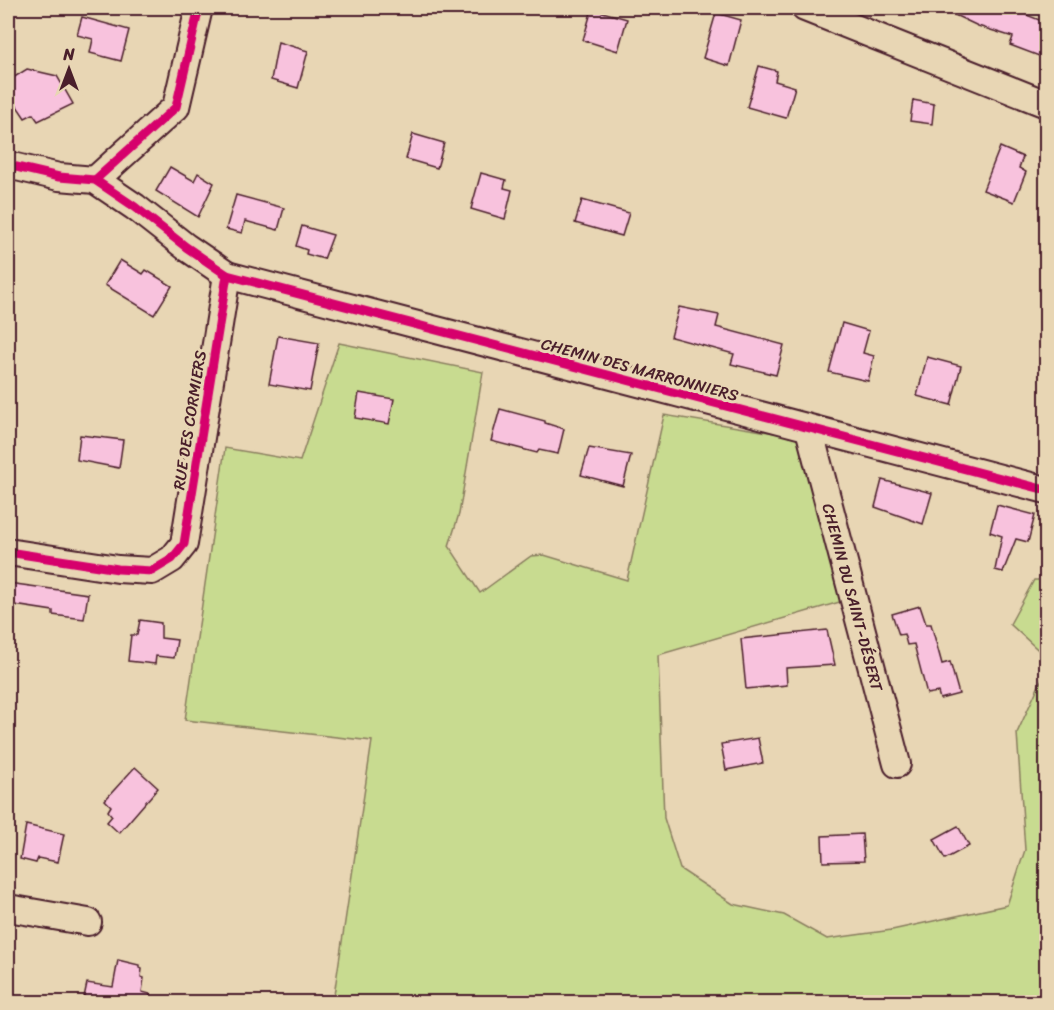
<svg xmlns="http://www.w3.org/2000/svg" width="1054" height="1010" font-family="Sriracha,sans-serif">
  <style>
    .green { fill: #c8db90; stroke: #897d5e; stroke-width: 1.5 }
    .building { fill: #f8c2dd; stroke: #4a1f2b; stroke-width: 1.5 }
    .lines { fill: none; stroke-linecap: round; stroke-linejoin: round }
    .minor-casing { stroke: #4a1f2b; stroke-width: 30 }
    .minor { stroke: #e8d6b4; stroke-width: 26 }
    .cycleway-casing { stroke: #e8d6b4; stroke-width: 13 }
    .cycleway { stroke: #d6006c; stroke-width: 9 }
    .labels { text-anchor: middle; stroke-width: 6; stroke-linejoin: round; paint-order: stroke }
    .street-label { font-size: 16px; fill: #4a1f2b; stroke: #e8d6b4 }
  </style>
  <rect width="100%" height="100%" fill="#e8d6b4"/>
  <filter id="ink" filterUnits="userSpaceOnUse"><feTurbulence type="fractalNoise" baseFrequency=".0167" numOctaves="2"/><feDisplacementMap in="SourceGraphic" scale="12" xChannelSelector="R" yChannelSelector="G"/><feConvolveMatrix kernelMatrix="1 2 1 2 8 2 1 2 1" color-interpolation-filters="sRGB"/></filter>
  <g filter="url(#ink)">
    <g class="green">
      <path d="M339 343 483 372 459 514 449 546 480 593 531 556 544 555 627 580 664 415 805 438 850 599 658 655 664 818 680 869 733 904 784 915 827 939 892 930 1007 905 1025 850 1017 733 1046 670V1002H333L372 741 185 720 225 448 300 461Z"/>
      <path d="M1034 580H1046V657L1010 624Z"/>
    </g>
    <g class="building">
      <path d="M940 8H1009L1047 23V59L1010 45 1013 37 978 26Z"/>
      <path d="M592 9 627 19 618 51 583 40Z"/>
      <path d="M716 13 741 20 729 66 703 58Z"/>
      <path d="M82 17 129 30 121 61 90 53 93 39 77 35Z"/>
      <path d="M278 42 308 51 298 88 271 80Z"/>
      <path d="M759 66 777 71 775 81 795 87 786 118 747 107Z"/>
      <path d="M27 69 57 76 73 104 38 121 33 114 25 118 17 106 13 107 8 98V81Z"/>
      <path d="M913 100 934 104 932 124 910 121Z"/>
      <path d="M413 134 444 143 437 168 406 159Z"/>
      <path d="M1000 147 1023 157 1019 168 1026 172 1014 202 983 190Z"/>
      <path d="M170 167 194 181 198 173 214 183 198 217 156 191Z"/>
      <path d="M481 173 506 180 504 188 512 190 505 219 471 209Z"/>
      <path d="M236 195 284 208 278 230 245 221 242 233 226 229Z"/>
      <path d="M582 200 629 213 622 236 575 223Z"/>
      <path d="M302 226 333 235 324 259 306 254 307 250 296 246Z"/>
      <path d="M120 260 143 274 146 270 172 286 154 315 105 285Z"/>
      <path d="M679 307 719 315 716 327 784 345 776 375 731 364 734 354 671 337Z"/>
      <path d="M842 323 869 331 863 353 874 356 868 381 829 372Z"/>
      <path d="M278 336 319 343 310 391 269 384Z"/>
      <path d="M927 357 961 366 951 405 917 396Z"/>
      <path d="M359 393 394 399 389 424 355 418Z"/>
      <path d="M500 409 545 421V423L564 429 558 454 539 450 537 453 491 441Z"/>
      <path d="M80 435 123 440 119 468 77 460Z"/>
      <path d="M589 448 631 455 623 486 581 475Z"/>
      <path d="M882 480 932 493 923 524 875 507Z"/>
      <path d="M997 505 1035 515 1028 542 1016 539 1003 572 995 570 1002 536 990 532Z"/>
      <path d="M8 583 88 594 84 619 53 615V611L8 604Z"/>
      <path d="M920 606 926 624H931L942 664 950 662 959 694 940 699 938 692 927 694 914 644 907 645 904 634 899 635 892 614Z"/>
      <path d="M140 620 161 623V638L177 640 174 658 156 656 155 664 128 661 131 635H137Z"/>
      <path d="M827 630 835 665 786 668 787 685 746 689 741 639Z"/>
      <path d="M758 738 763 763 726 770 721 744Z"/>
      <path d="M135 767 158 788 119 833 107 822 112 816 108 811 111 806 105 800Z"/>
      <path d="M26 825 64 834 58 862 38 858 36 863 20 859Z"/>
      <path d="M958 826 969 846 945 859 934 839Z"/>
      <path d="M862 834 864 861 823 862 822 836Z"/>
      <path d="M118 960 139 965V968L142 969 141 977 144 978 142 992 150 994 149 1002H83L87 983 113 987Z"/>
    </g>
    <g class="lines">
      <defs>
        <g id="minor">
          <path d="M805 8 1046 104"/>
          <path d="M8 165 59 177 95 180 135 207 186 247 227 275 184 544 172 559 152 571 118 569 8 552"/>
          <path d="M95 180 176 107 199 8"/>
          <path d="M227 275 1046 490"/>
          <path d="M809 429 897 764"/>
          <path d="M8 908 88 922"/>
        </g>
      </defs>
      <use href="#minor" class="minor-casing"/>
      <use href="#minor" class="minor"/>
      <defs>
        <g id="cycleway">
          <path d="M8 165 59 177 95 180 135 207 186 247 227 275 184 544 172 559 152 571 118 569 8 552"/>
          <path d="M95 180 176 107 199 8"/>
          <path d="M227 275 1046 490"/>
        </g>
      </defs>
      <use href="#cycleway" class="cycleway-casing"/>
      <use href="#cycleway" class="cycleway"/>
    </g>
  </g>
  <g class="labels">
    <g class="street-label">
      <text transform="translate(640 369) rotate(15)" y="6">CHEMIN DES MARRONNIERS</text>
      <text transform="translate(189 420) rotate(-81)" y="6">RUE DES CORMIERS</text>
      <text transform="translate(853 597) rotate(75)" y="6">CHEMIN DU SAINT-DÉSERT</text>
    </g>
  </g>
  <rect width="1054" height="1010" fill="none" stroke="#e8d6b4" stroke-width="30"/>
  <rect x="15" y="15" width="1024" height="980" fill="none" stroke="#4a1f2b" stroke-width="2" filter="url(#ink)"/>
  <g transform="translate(69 69)" stroke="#e8d6b4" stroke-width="4.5" paint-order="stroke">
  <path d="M0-4.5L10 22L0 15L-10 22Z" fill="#4a1f2b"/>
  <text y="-9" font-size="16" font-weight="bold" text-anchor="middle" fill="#4a1f2b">N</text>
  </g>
</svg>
